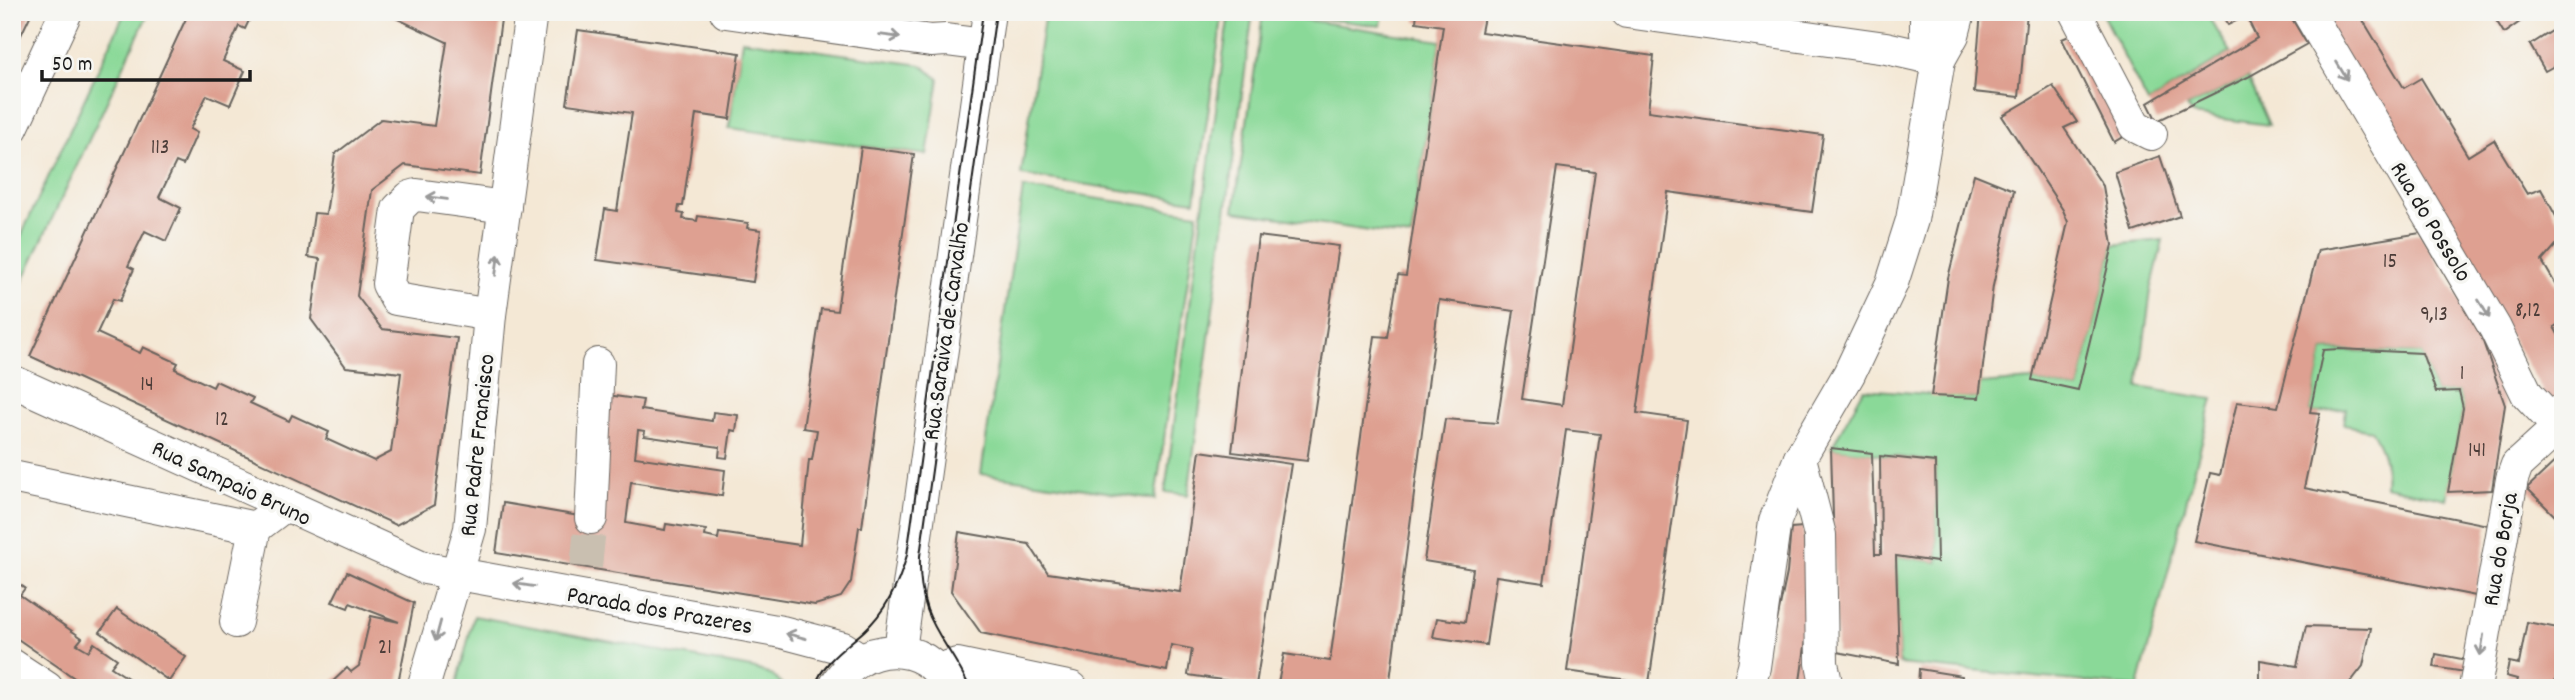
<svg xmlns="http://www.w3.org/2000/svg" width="2575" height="700" font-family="Dekko,sans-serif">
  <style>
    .green { fill: #8ad998; stroke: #537a5a; stroke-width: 2 }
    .building { fill: #dea091; fill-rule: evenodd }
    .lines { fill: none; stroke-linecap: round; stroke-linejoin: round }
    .minor-tunnel { stroke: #c9bfb0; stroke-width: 32; stroke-dasharray: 32 16; stroke-linecap: butt }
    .minor-casing { stroke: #68635d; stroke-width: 34 }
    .minor { stroke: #fff; stroke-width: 32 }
    .tram { stroke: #1c1c1c; stroke-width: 2 }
    .oneway { stroke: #999 }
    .labels { text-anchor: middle; stroke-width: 7; stroke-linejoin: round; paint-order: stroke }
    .number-label { font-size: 21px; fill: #4c3d39 }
    .street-label { font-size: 24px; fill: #1c1c1c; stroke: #f6f6f2 }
  </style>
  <rect width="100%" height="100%" fill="#f6f6f2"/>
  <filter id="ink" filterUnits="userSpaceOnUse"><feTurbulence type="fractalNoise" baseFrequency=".0143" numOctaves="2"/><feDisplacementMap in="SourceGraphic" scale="14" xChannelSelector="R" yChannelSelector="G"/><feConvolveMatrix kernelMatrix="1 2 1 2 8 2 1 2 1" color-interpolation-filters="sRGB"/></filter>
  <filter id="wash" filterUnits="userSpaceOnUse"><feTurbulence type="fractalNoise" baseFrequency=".00686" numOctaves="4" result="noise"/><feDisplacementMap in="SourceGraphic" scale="28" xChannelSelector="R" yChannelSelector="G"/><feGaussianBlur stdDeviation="1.57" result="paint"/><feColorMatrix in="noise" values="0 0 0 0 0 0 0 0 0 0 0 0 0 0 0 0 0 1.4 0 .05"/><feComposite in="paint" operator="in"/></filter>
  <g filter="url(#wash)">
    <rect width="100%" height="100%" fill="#f4e8d5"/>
    <g class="green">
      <path d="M125 12H149L12 304V255Z"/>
      <path d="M1045 12H1223L1195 201 1021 175Z"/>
      <path d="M1229 12H1253L1188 495 1165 492Z"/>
      <path d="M1269 12H1383L1381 26Z"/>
      <path d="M2101 12H2205L2231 52 2148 103Z"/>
      <path d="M1263 13 1441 41 1411 237 1234 211Z"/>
      <path d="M742 40 921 65 939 79 927 155 729 128Z"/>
      <path d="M2248 77 2269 125 2192 115 2187 107Z"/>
      <path d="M1023 188 1198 213 1155 499 981 474Z"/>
      <path d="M2163 240 2151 290 2138 387 2213 399 2138 687 1899 664 1896 556 1937 562 1935 462 1831 448 1864 389 1978 398 1980 384 2032 380 2078 390 2113 245Z"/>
      <path d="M2323 350 2422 353 2436 392 2459 391 2463 408 2447 499 2385 486C2387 463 2383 450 2371 430L2344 425 2346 408 2320 413 2310 412Z"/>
      <path d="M474 616 756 669 773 676 786 688H456Z"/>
    </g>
    <g id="blocks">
      <g class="building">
        <path d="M12 12H32L12 54Z"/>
        <path d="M189 12H253L245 29 239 26 223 61 245 71 230 105 207 95 190 129 197 133 183 165 176 162 159 197 181 208 166 241 145 231 128 266 134 269 120 301 113 299 97 333 140 353 143 347 178 363 175 369 213 387 216 381 253 398 250 403 289 421 292 415 329 432 326 439 374 461 391 452 401 373 346 367 311 319 320 259 308 257 314 213 326 214 335 154 381 119 434 126 447 42 383 12H502L480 175 405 165 372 190 357 296 382 329 457 338 434 505 396 525 30 356Z"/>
        <path d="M1417 12H1485L1481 32 1654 56 1648 111 1823 135 1812 212 1668 192 1637 413 1687 420 1649 683 1567 671 1600 434 1566 430 1544 583 1496 576 1486 645 1433 637 1437 618 1465 622 1473 569 1424 561 1445 419 1497 423 1514 311 1439 300 1389 688H1277L1284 654 1330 661 1375 336 1388 337 1398 275 1406 276 1443 26 1416 22ZM1557 167 1595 172 1562 405 1522 399Z"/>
        <path d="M1981 12H2027L2019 97 1974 92Z"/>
        <path d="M2220 12H2288L2307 44 2248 77 2157 121 2148 103 2257 38 2246 16 2228 25Z"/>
        <path d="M2319 12H2358L2404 88 2421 78 2468 156 2494 140 2527 194 2541 189 2563 229V237L2542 261 2563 297V321L2554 327 2563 343V399L2556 406 2551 405Z"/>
        <path d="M2491 12H2534L2504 33Z"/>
        <path d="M2563 24V61L2545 71 2530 45Z"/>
        <path d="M578 30 740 53 730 119 696 114 683 206H679L678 213 684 214 683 219 697 221 698 216 748 223 747 228 761 230 753 282 597 260 605 209 617 211 632 113 567 104Z"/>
        <path d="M2078 32 2129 133 2114 142 2062 39Z"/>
        <path d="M2053 86 2077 122 2064 128 2103 186 2113 245 2078 390 2032 380 2068 222 2063 210 2002 116Z"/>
        <path d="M861 147 914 154 862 527H859L851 582 841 597 815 605 496 553 503 503 591 518 607 395 643 400 641 410 712 421 713 412 738 415 736 431 731 430 727 458 719 457 720 447 644 436 645 431 638 430 635 457 725 470 722 496 631 482 626 523 665 530 666 524 706 530 705 536 718 539 719 533 800 545 809 460H812L817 430 803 428 821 309 837 311Z"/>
        <path d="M2160 156 2180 216 2133 232 2115 172Z"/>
        <path d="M1974 174 2014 190 1993 286 1979 398 1931 396 1948 278Z"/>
        <path d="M2420 233 2481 336 2505 405 2492 490 2448 492 2463 408 2459 391 2436 392 2422 353 2339 349 2323 350 2310 412 2320 413 2304 488 2488 525 2476 596 2194 541 2210 473 2220 475 2237 402 2278 407 2318 250Z"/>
        <path d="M1258 236 1339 246 1307 461 1232 452Z"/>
        <path d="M1831 448 1872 453 1875 554H1881L1880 456 1935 462 1937 562 1896 556 1899 664 1837 652Z"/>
        <path d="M1200 451 1291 464 1256 685 1188 675 1192 649 1171 645 1167 671 981 633 951 591 959 532 1029 544 1048 573 1180 592Z"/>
        <path d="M2563 454V524L2527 488Z"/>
        <path d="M1803 527 1809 619 1799 688H1763L1787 573 1791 528Z"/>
        <path d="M347 572 414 603 397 688H326L347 668 351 672 359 666 371 616 399 622 350 603 348 608 332 602Z"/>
        <path d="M12 579 25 588 20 595 82 638 77 644 89 651 94 643 117 659 111 667 143 688H89L12 635Z"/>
        <path d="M117 609 186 657 169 681 100 632Z"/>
        <path d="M2527 622 2563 629V673L2557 672 2554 688H2515L2517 679 2506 676 2509 662 2519 664Z"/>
        <path d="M2306 626 2371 628 2363 666 2346 688H2260V660L2297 666Z"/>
        <path d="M2436 654 2467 660 2465 672 2434 667Z"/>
        <path d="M1919 669 1962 676 1961 688H1918Z"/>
      </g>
    </g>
  </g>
  <g filter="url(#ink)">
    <use href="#blocks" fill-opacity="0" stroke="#68635d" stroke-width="2"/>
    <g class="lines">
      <path class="minor-tunnel" d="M586 567 591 518"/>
      <defs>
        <g id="minor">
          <path d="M726 12 931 41 946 40 985 45"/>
          <path d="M1627 12 1886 48 1939 60"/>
          <path d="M1926 12V34L1939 60"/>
          <path d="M2075 12 2135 126 2151 134"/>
          <path d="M2308 12 2495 328 2527 394 2563 432"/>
          <path d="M12 128 66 12"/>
          <path d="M490 315 396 299 388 284 398 209 410 197 417 195 505 207"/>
          <path d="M12 381 425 568 782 632 843 648 860 659"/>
          <path d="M12 477 255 528 284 506"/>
          <path d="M591 518 598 364"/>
          <path d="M236 622 255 528"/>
          <path d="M900 650 989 12"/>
          <path d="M12 665 47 688"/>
          <path d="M937 670 957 664 1072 688"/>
          <path d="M423 688 470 529 490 315 531 12"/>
          <path d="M834 688C859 641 926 637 949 688"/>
          <path d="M1748 688 1754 667 1775 521 1800 458"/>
          <path d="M1827 688 1822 663 1820 535 1800 458 1849 374 1892 283 1912 220 1939 60 1953 35 1959 12"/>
          <path d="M2475 688 2512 479 2517 465 2563 423"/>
        </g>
      </defs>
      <use href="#minor" class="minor-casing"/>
      <use href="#minor" class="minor"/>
      <g class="tram">
        <path d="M814 688C824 660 844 649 864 631 887 610 899 584 907 555L983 12"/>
        <path d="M970 688C945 635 918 623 920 556L996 12"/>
      </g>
    </g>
    <defs><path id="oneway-shaft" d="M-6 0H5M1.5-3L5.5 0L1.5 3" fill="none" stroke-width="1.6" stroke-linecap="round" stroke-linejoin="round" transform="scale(1.75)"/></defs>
    <g class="oneway">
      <use href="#oneway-shaft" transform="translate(890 36) rotate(8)"/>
      <use href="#oneway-shaft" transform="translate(2342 71) rotate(59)"/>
      <use href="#oneway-shaft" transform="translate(437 198) rotate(-172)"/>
      <use href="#oneway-shaft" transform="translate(497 265) rotate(-82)"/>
      <use href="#oneway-shaft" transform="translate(2484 309) rotate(59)"/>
      <use href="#oneway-shaft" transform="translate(524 585) rotate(-171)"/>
      <use href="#oneway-shaft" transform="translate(438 631) rotate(105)"/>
      <use href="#oneway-shaft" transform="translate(796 636) rotate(-165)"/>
      <use href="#oneway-shaft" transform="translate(2482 645) rotate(99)"/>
    </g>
  </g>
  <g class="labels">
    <g class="number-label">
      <text x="160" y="153">113</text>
      <text x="2390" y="267">15</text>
      <text x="2528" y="316">8,12</text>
      <text x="2434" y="320">9,13</text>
      <text x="2462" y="379">1</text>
      <text x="147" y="390">14</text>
      <text x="222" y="425">12</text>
      <text x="2477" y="456">141</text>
      <text x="385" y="653">21</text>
    </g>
    <g class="street-label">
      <text transform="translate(2432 221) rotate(59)" y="8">Rua do Possolo</text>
      <text transform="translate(945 331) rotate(-82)" y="8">Rua Saraiva de Carvalho</text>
      <text transform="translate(476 445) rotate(-84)" y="8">Rua Padre Francisco</text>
      <text transform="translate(232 482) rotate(25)" y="8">Rua Sampaio Bruno</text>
      <text transform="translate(2499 549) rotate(-80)" y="8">Rua do Borja</text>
      <text transform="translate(660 609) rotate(10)" y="8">Parada dos Prazeres</text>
    </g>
  </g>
  <rect width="2575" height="700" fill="none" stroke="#f6f6f2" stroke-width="42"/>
  <path d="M42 70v10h208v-10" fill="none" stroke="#1c1c1c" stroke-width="3.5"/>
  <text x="52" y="70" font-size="21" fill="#1c1c1c" stroke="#f6f6f2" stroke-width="5" paint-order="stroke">50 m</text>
</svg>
